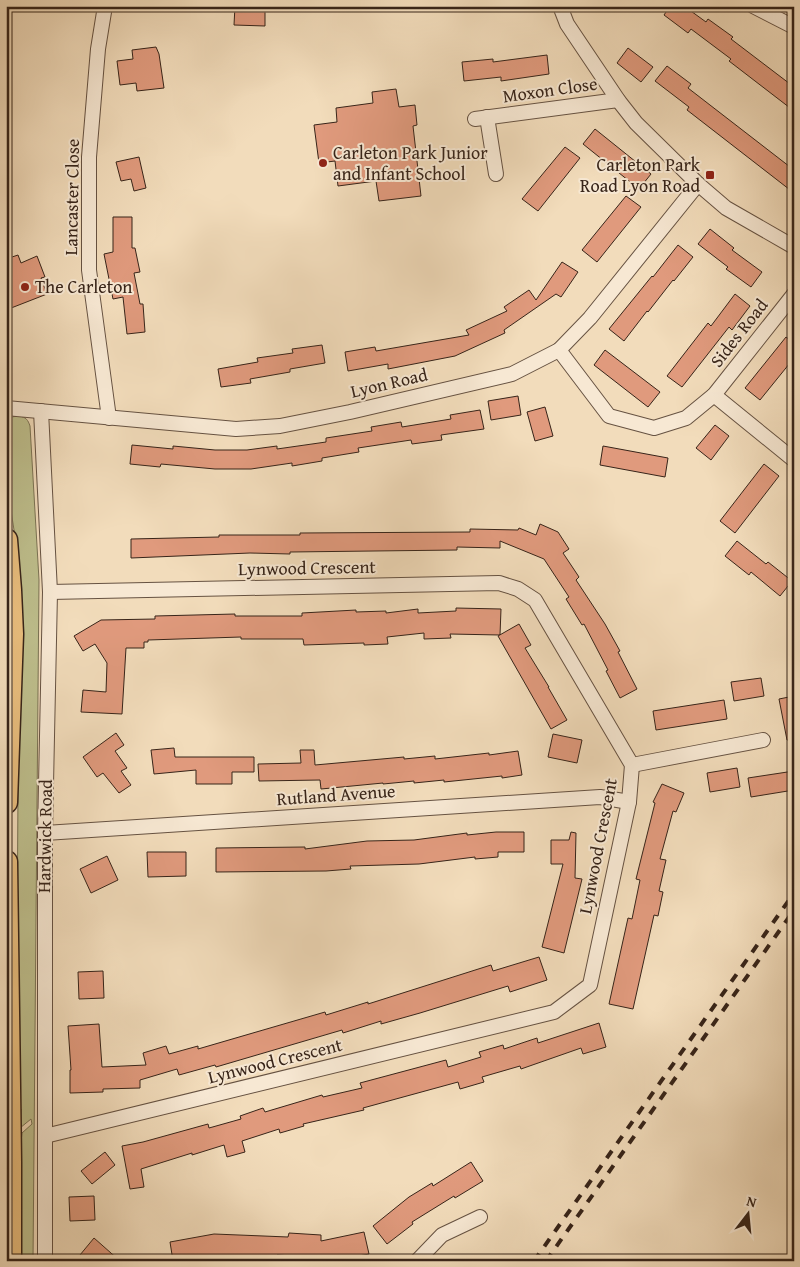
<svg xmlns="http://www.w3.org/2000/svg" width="800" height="1267" font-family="'Gentium Book Plus',serif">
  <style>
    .green { fill: #bebf8d; stroke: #7a7253 }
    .building { fill: #e09a7d; stroke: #372419 }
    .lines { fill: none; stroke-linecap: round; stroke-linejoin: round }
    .minor-casing { stroke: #665242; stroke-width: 16 }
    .primary-casing { stroke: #372419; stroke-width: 25 }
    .minor { stroke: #f7e8d3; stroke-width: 14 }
    .primary { stroke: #e9be7e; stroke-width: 22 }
    .rail { stroke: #372419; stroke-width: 4; stroke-dasharray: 9 9; stroke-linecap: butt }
    .poi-dot { fill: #8f2418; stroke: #f7e8d3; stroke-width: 2 }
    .labels { text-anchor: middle; stroke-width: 4; stroke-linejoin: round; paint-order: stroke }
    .street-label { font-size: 18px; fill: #372419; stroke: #f7e8d3 }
    .poi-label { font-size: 18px; fill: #372419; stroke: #f7e8d3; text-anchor: start }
  </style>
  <rect width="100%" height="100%" fill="#f2dcbb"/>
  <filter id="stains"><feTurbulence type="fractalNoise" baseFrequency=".004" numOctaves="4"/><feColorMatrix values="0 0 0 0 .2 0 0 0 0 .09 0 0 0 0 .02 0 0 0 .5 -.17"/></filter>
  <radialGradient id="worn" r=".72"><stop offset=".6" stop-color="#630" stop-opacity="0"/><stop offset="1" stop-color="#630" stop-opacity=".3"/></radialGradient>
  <path class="green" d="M19 416C26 417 28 420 30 426L39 580 33 1261H16V1142H21L22 1133 32 1124 31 1119 20 1128 21 1109H16L19 635 17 549 6 479V420L11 417Z"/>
  <g class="building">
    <path d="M235 6 265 7V26L234 25Z"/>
    <path d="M670 6H684L706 22 708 19 733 37 731 39 794 87V111L729 61 731 59 691 29 688 33 664 15Z"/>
    <path d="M156 47 159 54 164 88 137 91 136 83 120 85 117 61 133 59 132 50Z"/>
    <path d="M628 48 653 67 641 82 617 63Z"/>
    <path d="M547 55 549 74 501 81V77L464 81 462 62 493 59V62Z"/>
    <path d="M667 66 691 84 688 88 794 170V193L687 110 689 107 655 81Z"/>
    <path d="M396 89 399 107 415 105 417 125 413 126 421 196 379 201 376 181 338 186 335 161 319 163 314 125 337 122 336 108 373 103 372 92Z"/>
    <path d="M595 129 651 174 639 189 583 144Z"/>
    <path d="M565 147 580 158 538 211 522 199Z"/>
    <path d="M139 157 146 188 134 191 131 179 121 181 116 162Z"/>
    <path d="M626 196 641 207 597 262 582 250Z"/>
    <path d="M113 217H132V248H135L140 272 134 273 140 304H143L145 332 127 334 123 297 113 299 104 254 113 252Z"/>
    <path d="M710 229 734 248 732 250 762 272 751 287 726 269 728 267 698 244Z"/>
    <path d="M678 245 693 257 674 281 673 280 648 312 647 311 624 341 609 329 652 276 653 277Z"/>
    <path d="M18 255 21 263 37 256 45 277 41 278 47 294 6 310V259Z"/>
    <path d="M562 262 578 272 561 297 556 294 504 330 505 333 455 356 388 369V364L348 371 345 352 375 347 376 351 469 335 466 330 507 311 504 307 529 290 536 300Z"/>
    <path d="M735 294 750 306 732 330 729 327 682 387 667 376 708 323 711 326Z"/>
    <path d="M786 337 794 343V358L760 400 745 388Z"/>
    <path d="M322 345 325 363 290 369V372L250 379 251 383 221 387 218 369 258 362 257 358 293 353 292 349Z"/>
    <path d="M605 350 660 392 648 407 594 365Z"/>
    <path d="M518 396 521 415 491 420 488 401Z"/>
    <path d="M545 407 553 436 535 441 527 412Z"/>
    <path d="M480 410 484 429 441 435 442 440 412 444 411 440 358 448 359 452 322 458V461L292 466V463L251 469H215L161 464 160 467 130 464 132 445 173 449V446L215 450H247L277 446V449L326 442V438L372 431 371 427 401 422 402 427 451 419 450 415Z"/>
    <path d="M715 425 729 436 711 460 696 448Z"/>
    <path d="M603 446 668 458 665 477 600 465Z"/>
    <path d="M764 464 779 476 735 533 720 521Z"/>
    <path d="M540 524 558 532 569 549 563 553 579 577 576 580 605 624 620 651 618 652 637 689 620 698 606 671 608 670 584 624 582 625 566 599 569 597 544 559 500 541V548L457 547V550L290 552V554L250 553 131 558V539L219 537V535H300V533L470 532V529L518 530 519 528 536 535Z"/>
    <path d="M737 541 766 564 768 562 792 581 780 596 751 572 749 575 725 556Z"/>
    <path d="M456 608 501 609 500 635 450 634 451 638 424 639V633L387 637 388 644 364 645V643L304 645 303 639H241V637L148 640V642H144V648H126L122 714 81 712 83 690 106 692 107 663 95 644 83 651 74 636 101 620 155 619V616L235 614V616H302V613L356 610V612L386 611V613L418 609V613L456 611Z"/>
    <path d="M519 624 531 645 525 648 549 687H548L567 720 551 729 498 636Z"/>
    <path d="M761 678 764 696 734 701 731 682Z"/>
    <path d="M794 696V740H787L779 699Z"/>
    <path d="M724 700 727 719 656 730 653 711Z"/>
    <path d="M116 733 124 745 115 751 127 768 121 771 131 785 119 793 103 773 97 777 83 757Z"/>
    <path d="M553 734 582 740 577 763 548 757Z"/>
    <path d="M174 748 175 757H254V772H232V784H196V770L154 774 151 750Z"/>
    <path d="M300 750H314L315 765 404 757V759L435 756V759L489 753V755L518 751 522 775 502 778V776L444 782V780L414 783V781L383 784V783L321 789 320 780 259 781 258 764 301 763Z"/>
    <path d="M737 768 740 787 710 792 707 773Z"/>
    <path d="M794 771V790L751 797 748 778Z"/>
    <path d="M662 784 684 793 676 812 673 811 660 859 666 860 659 891 663 892 658 916 654 915 633 1009 609 1004 628 918 632 919 640 880 636 879 655 803 653 802Z"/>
    <path d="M496 832H524V852H498V857L475 859V857L419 864 350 866 351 869 326 871 216 872V848L305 847V849L367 841 414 840 467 833V835Z"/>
    <path d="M571 832 576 833 575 878 582 879 564 953 542 947 563 864H551V840H569Z"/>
    <path d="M147 852H186V876L148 877Z"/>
    <path d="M107 856 118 880 91 893 80 869Z"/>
    <path d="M539 957 547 980 510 992 508 986 420 1013 381 1024V1021L343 1033 342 1030 216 1067 215 1065 179 1075 177 1069 140 1080V1088L103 1089V1092L70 1093V1070H71L68 1026 99 1024 102 1067 146 1065 143 1053 166 1046 169 1054 198 1046V1049L325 1012 326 1015 368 1002V1004L491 965 493 971Z"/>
    <path d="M103 971 104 998 79 999 78 972Z"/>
    <path d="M599 1023 606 1047 583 1054 581 1048 521 1069 520 1066 482 1077 484 1082 460 1089 458 1082 363 1108 364 1110 303 1124 304 1126 280 1133 279 1129 242 1141 245 1152 227 1157 224 1145 192 1155V1153L141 1169 144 1187 130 1189 122 1146 143 1142 208 1124 209 1128 241 1119 240 1116 263 1108 265 1112 322 1095 323 1097 362 1088 360 1083 446 1060 448 1067 481 1057 479 1052 503 1045 504 1049 537 1038 538 1043Z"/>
    <path d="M105 1152 115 1165 92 1184 81 1171Z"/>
    <path d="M471 1162 483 1181 455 1198 454 1196 412 1222 413 1224 387 1244 373 1226 409 1197 432 1183 433 1186Z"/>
    <path d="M94 1196 95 1220 70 1221 69 1197Z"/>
    <path d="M364 1232 369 1254 337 1260V1259L277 1255V1259L236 1257V1259H198V1261H173L170 1242 214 1234 288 1237 289 1233 321 1235V1241Z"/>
    <path d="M94 1238 120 1261H75Z"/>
  </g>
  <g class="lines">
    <defs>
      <g id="minor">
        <path d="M105 6 98 49 89 157V270L109 418"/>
        <path d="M560 6 567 24 618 100 636 123 698 184 726 208 794 247"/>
        <path d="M753 6 794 27"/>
        <path d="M487 117 496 174"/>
        <path d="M475 119 618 100"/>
        <path d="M559 350 609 416 654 428 686 418 714 395 794 294"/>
        <path d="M714 395 794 460"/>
        <path d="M6 408 236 429 280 426 350 412 512 374 559 350 590 318 698 184"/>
        <path d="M41 411 50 592 45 833V1261"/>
        <path d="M632 765 763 740"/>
        <path d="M45 833 600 797 629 802"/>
        <path d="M45 1136 554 1012 590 985 629 802 632 765 535 600 518 589 499 583 50 592"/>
        <path d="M417 1261 442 1235 480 1217"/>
      </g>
      <g id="primary">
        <path d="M6 540 10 590 12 634 6 802"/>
        <path d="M6 862 10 1162V1261"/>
      </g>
    </defs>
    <use href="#minor" class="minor-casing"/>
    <use href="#primary" class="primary-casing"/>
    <use href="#minor" class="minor"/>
    <use href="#primary" class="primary"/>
    <g class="rail">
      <path d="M534 1261 794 893"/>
      <path d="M546 1261 794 910"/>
    </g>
  </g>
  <g class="poi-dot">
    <circle cx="323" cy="163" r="5"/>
    <rect x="705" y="170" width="10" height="10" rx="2.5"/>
    <circle cx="25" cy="287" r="5"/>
  </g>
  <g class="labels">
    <g class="street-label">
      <text transform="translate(550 90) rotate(-8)" y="6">Moxon Close</text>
      <text transform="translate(72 197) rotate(-89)" y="6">Lancaster Close</text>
      <text transform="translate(739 333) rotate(-52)" y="6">Sides Road</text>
      <text transform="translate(389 383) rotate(-13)" y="6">Lyon Road</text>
      <text transform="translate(307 568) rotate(-1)" y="6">Lynwood Crescent</text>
      <text transform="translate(336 795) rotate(-4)" y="6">Rutland Avenue</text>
      <text transform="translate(45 836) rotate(-89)" y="6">Hardwick Road</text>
      <text transform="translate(598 846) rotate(-79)" y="6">Lynwood Crescent</text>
      <text transform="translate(275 1061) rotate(-14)" y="6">Lynwood Crescent</text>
    </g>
    <g class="poi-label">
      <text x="333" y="159">Carleton Park Junior<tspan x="333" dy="21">and Infant School</tspan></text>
      <text x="700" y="171" text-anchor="end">Carleton Park<tspan x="700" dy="21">Road Lyon Road</tspan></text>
      <text x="35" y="293">The Carleton</text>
    </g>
  </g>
  <rect width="800" height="1267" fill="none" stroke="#f2dcbb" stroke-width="25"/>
  <rect x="8" y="8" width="785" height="1252" fill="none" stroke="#372419" stroke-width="2.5"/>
  <rect x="12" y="12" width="775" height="1242" fill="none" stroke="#372419"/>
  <g transform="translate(748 1214) rotate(16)" stroke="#f7e8d3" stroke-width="4" paint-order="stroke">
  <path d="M0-4L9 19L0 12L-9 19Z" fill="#372419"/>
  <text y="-8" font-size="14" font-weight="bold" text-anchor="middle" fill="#372419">N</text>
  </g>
  <rect width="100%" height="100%" filter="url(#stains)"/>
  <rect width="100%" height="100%" fill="url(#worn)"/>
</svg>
